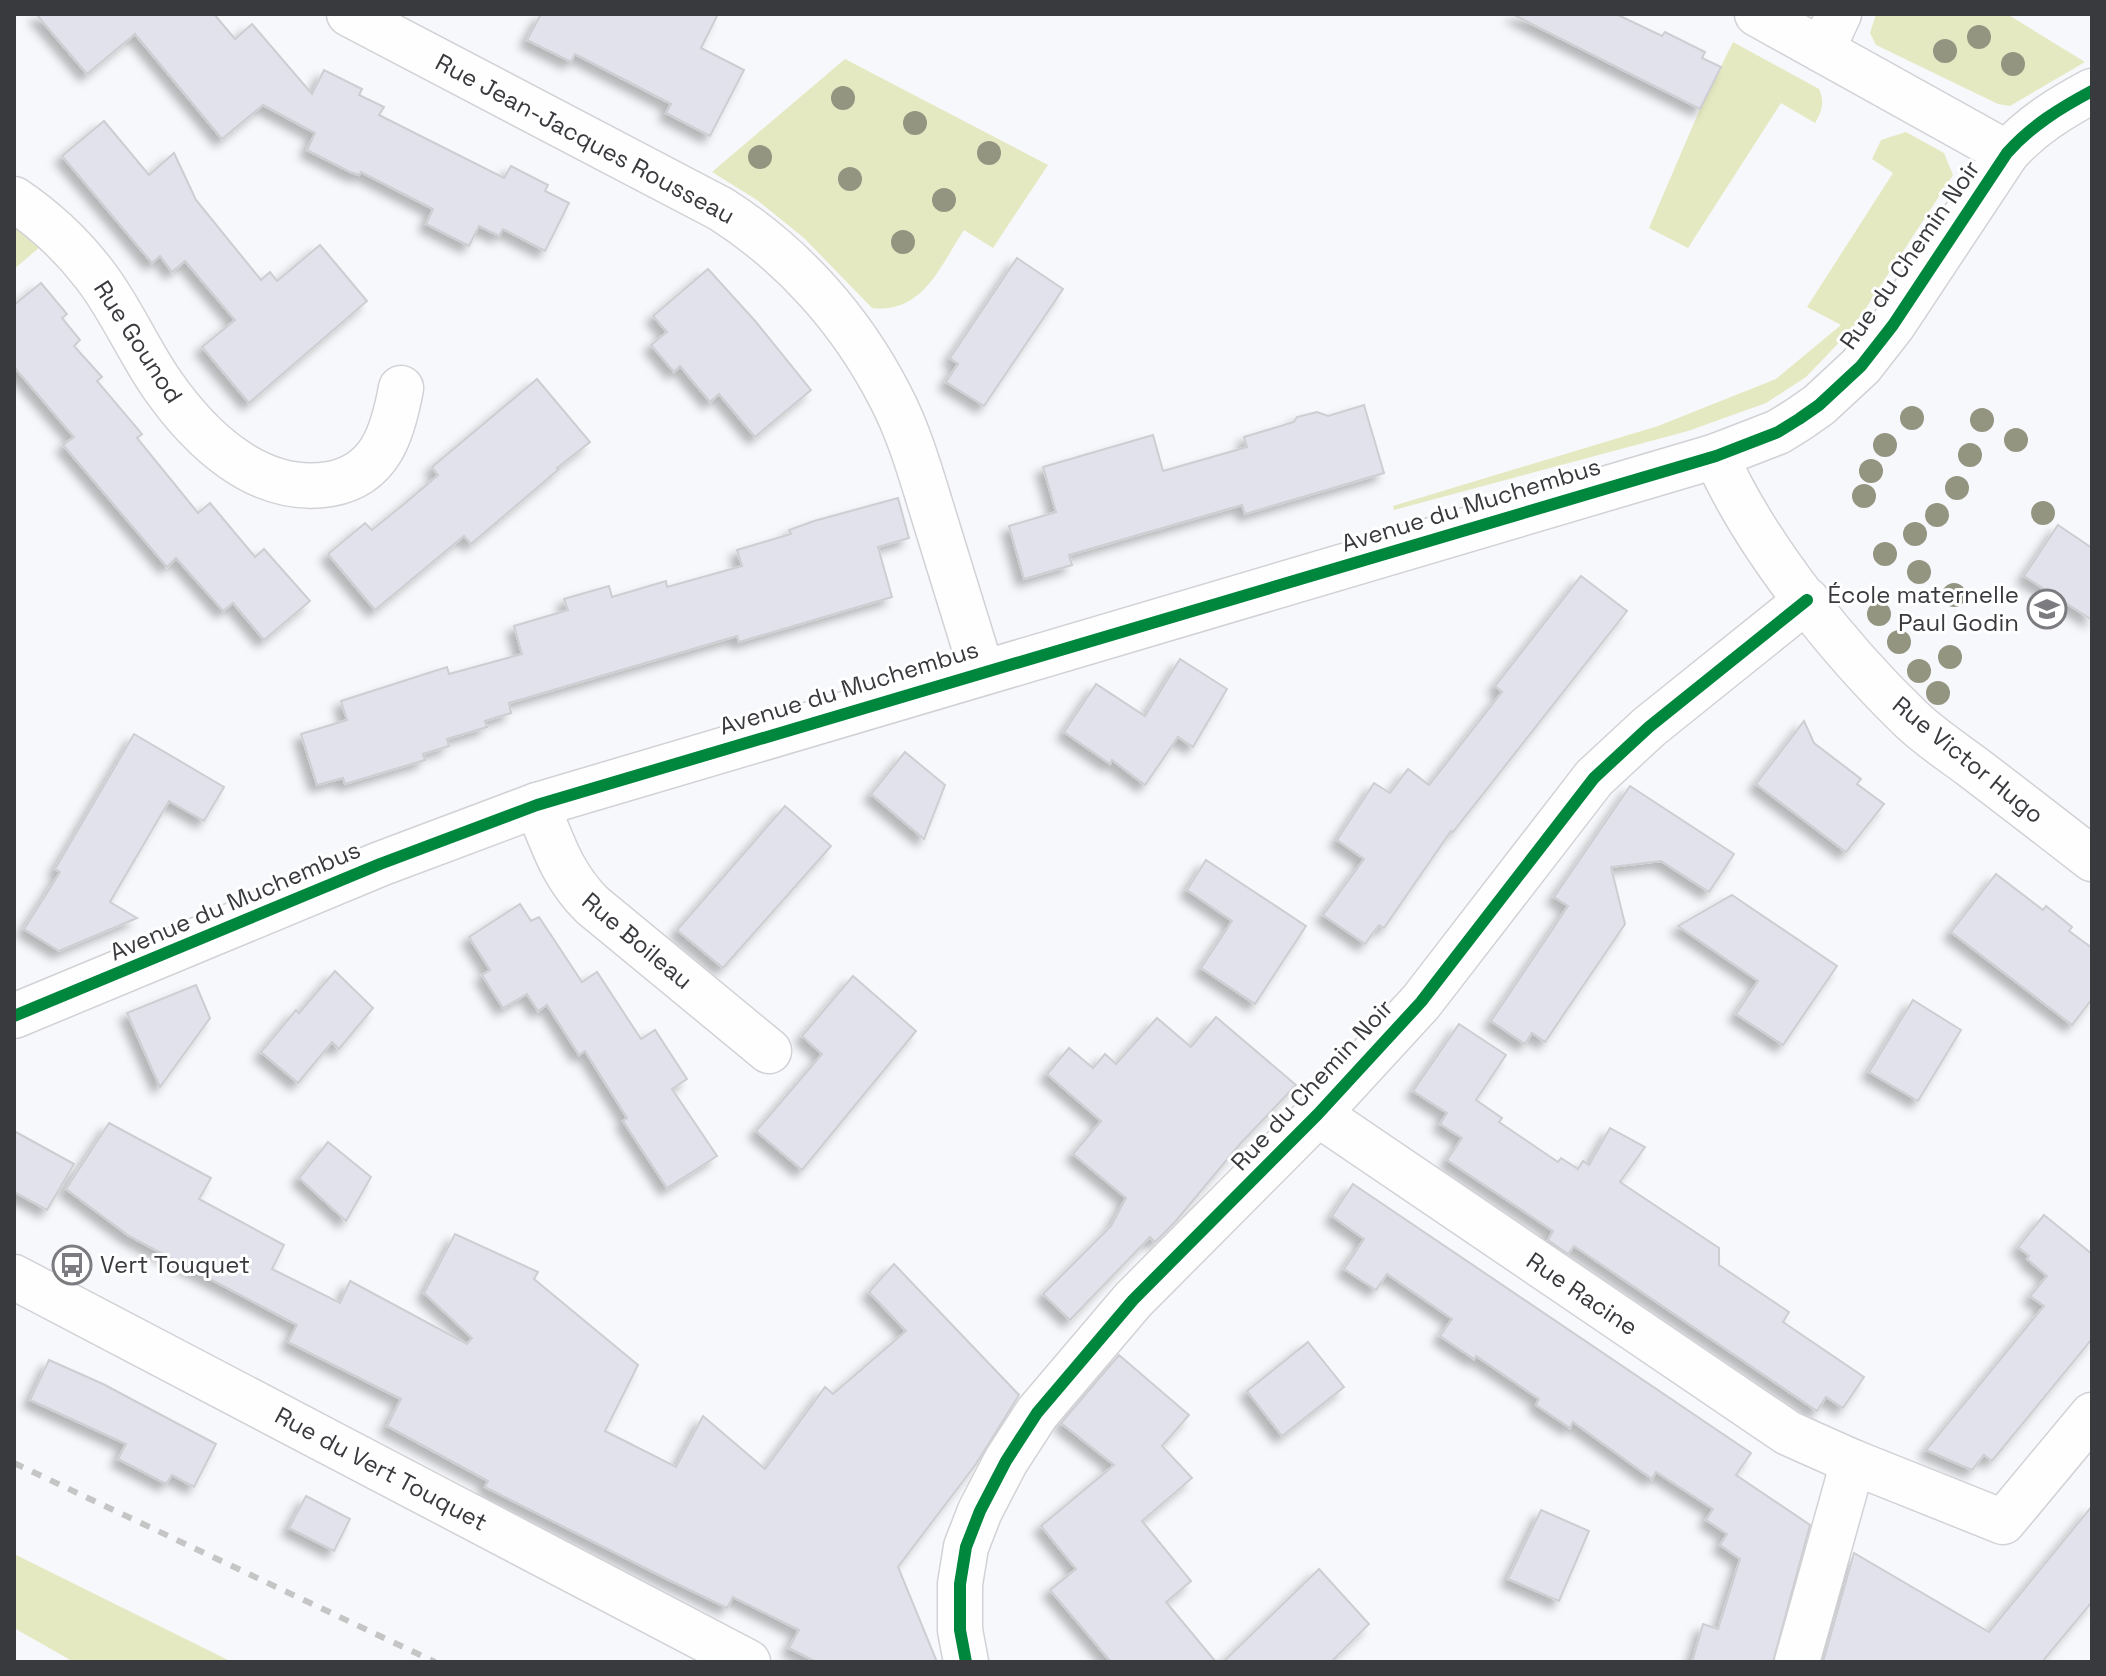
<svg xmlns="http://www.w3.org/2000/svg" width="2106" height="1676" font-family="'Space Grotesk',sans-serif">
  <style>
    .green { fill: #e5e9c1 }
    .building { fill: #e1e2ec; stroke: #cdced2; stroke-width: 2; filter: url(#shadow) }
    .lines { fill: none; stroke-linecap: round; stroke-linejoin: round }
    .minor-casing { stroke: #d2d2d6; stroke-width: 47 }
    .minor { stroke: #fefefe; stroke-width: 44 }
    .rail { stroke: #c5c5c5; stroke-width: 6; stroke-dasharray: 10 10; stroke-linecap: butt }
    .cycleway-casing { stroke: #fff; stroke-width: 17 }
    .cycleway { stroke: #00873e; stroke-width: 12 }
    .tree { fill: #939581 }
    .labels { text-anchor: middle; stroke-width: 6; stroke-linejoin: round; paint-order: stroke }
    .street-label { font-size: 24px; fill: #393a3e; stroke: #fff }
    .poi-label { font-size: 24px; fill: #393a3e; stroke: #fff; text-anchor: end }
  </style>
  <defs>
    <filter id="shadow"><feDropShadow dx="-7" dy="7" stdDeviation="4" flood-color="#0004"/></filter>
  </defs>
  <rect width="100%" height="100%" fill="#f7f8fb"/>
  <g class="green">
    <path d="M1876 14H2007L2085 62 2010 106 1998 104 1876 45 1870 33Z"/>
    <path d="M1733 42 1819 89C1825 102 1822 111 1815 123L1781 103 1688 248 1649 228 1700 109Z"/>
    <path d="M845 59 1048 165 993 248 964 230C940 266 923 314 872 308L804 238 757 200 712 172Z"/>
    <path d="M1906 132 1944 153 1953 175 1853 328 1806 377 1766 403 1688 431 1394 510 1393 506 1658 426 1776 379 1841 325 1807 307 1893 173 1872 159 1881 140Z"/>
    <path d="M14 216 46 242 14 269Z"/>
    <path d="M14 1554 232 1662H74L14 1628Z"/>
  </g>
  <g class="building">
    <path d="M36 14H214L235 39 252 24 312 94 324 70 362 89 359 95 384 107 379 115 504 178 511 166 548 185 545 191 569 203 545 251 503 229 499 236 479 226 469 246 426 224 433 209 361 172 359 175 350 172 307 150 315 133 263 105 222 139 135 34 87 74Z"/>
    <path d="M541 14H718L701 48 744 70 710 136 666 113 671 104 627 81 575 54 571 62 527 40Z"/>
    <path d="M1512 14H1616L1662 36 1665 32 1705 52 1702 58 1721 67 1700 109Z"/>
    <path d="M104 121 149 175 174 153 196 200 261 280 270 272 277 281 320 245 367 301 249 403 202 347 235 320 185 261 172 272 160 256 152 263 62 156Z"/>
    <path d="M1017 258 1063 289 984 406 946 382 958 364 950 358Z"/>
    <path d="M708 269 756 322 811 390 755 437 719 394 710 402 680 366 674 372 651 345 667 332 653 316Z"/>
    <path d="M41 283 67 314 62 318 80 340 74 346 102 377 97 381 142 434 137 438 198 513 210 503 255 557 264 549 310 601 264 640 233 603 223 611 176 558 167 567 63 445 74 437 14 367V305Z"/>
    <path d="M537 379 590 442 557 468 559 469 471 544 464 536 375 610 328 554 365 523 372 530 404 504 438 475 432 467Z"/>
    <path d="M1364 405 1384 473 1245 514 1242 505 1069 555 1072 565 1024 579 1009 526 1056 512 1043 467 1153 435 1163 471 1247 447 1244 437 1294 422 1297 417 1317 412 1328 416Z"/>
    <path d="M898 498 909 538 878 547 892 597 739 642 737 636 509 703 511 713 485 721 487 727 447 739 449 746 423 754 425 760 345 784 343 778 317 785 301 734 347 720 341 701 447 667 449 674 522 654 514 626 568 610 564 599 609 586 612 597 666 581 667 587 742 566 737 550 791 534 789 530 814 521Z"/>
    <path d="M2058 525 2092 548V620L2024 576Z"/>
    <path d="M1581 576 1627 611 1453 832 1451 831 1384 928 1379 925 1365 944 1323 915 1364 859 1337 840 1374 783 1390 793 1408 769 1429 785 1502 692 1495 686Z"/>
    <path d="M1180 659 1227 689 1193 747 1178 737 1145 785 1112 760 1110 764 1064 732 1096 684 1145 716Z"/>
    <path d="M1804 721 1814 743 1861 779 1857 784 1884 804 1846 852 1756 784Z"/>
    <path d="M134 734 224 787 204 821 169 801 110 902 137 918 59 951 24 929 60 872 55 869Z"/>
    <path d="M905 752 945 785 924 839 871 794Z"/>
    <path d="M1630 786 1734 854 1709 892 1661 861 1611 867 1625 924 1545 1042 1532 1033 1525 1044 1491 1021 1568 906 1554 897Z"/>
    <path d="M785 806 831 846 723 968 677 930Z"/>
    <path d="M1206 860 1306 926 1255 1004 1201 968 1232 921 1187 890Z"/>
    <path d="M1996 874 2043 910 2046 906 2072 927 2069 931 2092 948V999L2072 1025 1951 932Z"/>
    <path d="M1732 895 1837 966 1783 1045 1736 1014 1758 981 1678 926Z"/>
    <path d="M520 904 531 921 539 917 582 982 597 972 641 1039 655 1030 687 1079 672 1089 717 1156 667 1188 623 1121 627 1118 585 1051 579 1055 547 1005 538 1011 527 994 503 1008 482 975 490 970 469 937Z"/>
    <path d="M335 971 373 1008 339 1049 332 1042 298 1083 261 1052 296 1010 299 1013Z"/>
    <path d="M853 976 916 1031 802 1170 756 1131 822 1054 802 1036Z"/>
    <path d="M196 985 210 1018 160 1087 127 1013Z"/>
    <path d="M1913 1000 1961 1030 1918 1101 1869 1072Z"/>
    <path d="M1216 1017 1296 1085 1240 1144 1175 1222 1155 1242 1150 1237 1070 1320 1043 1294 1111 1226 1126 1198 1073 1154 1101 1121 1047 1074 1069 1048 1093 1068 1105 1054 1116 1064 1157 1018 1191 1047Z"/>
    <path d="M1459 1024 1506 1055 1476 1100 1502 1118 1499 1122 1558 1162 1561 1158 1578 1169 1583 1161 1589 1165 1610 1128 1645 1147 1620 1182 1719 1248V1265L1789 1312 1783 1322 1864 1377 1843 1408 1826 1397 1817 1411 1574 1246 1568 1254 1548 1240 1553 1231 1447 1160 1462 1138 1440 1124 1447 1113 1413 1091Z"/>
    <path d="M109 1123 211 1178 199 1199 284 1245 272 1269 340 1303 350 1281 467 1344 472 1338 424 1293 455 1234 538 1272 534 1279 638 1365 605 1431 676 1467 703 1416 765 1469 825 1387 833 1394 906 1331 869 1292 894 1264 1019 1395 976 1464 898 1567 937 1662H816L789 1648 799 1630 733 1597 727 1608 667 1579 485 1487 488 1481 387 1426 401 1399 288 1342 297 1325 129 1236 66 1189Z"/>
    <path d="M14 1131 74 1164 47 1210 14 1192Z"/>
    <path d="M328 1142 371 1177 346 1221 299 1178Z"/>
    <path d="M1353 1184 1751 1453 1736 1475 1810 1525 1773 1662H1692L1703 1624 1718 1629 1740 1559 1720 1545 1727 1534 1706 1520 1713 1509 1656 1472 1652 1479 1573 1422 1570 1428 1536 1405 1539 1399 1476 1356 1474 1359 1440 1336 1452 1319 1387 1274 1376 1290 1344 1269 1364 1239 1332 1216Z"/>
    <path d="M2044 1215 2092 1254V1339L1992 1461 1984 1455 1972 1470 1926 1450 2044 1306 2030 1296 2047 1276 2027 1259 2029 1256 2018 1247Z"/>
    <path d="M1308 1342 1344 1387 1282 1436 1247 1391Z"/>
    <path d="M1119 1355 1189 1415 1162 1446 1192 1478 1142 1521 1191 1581 1166 1602 1216 1662H1111L1050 1590 1076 1569 1041 1526 1114 1465 1061 1423Z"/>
    <path d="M49 1360 103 1384 216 1444 194 1487 172 1475 166 1484 118 1459 126 1444 30 1400Z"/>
    <path d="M306 1496 350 1519 334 1551 289 1528Z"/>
    <path d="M2092 1506V1602L2042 1662H1823L1854 1553 1989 1632Z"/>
    <path d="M1541 1510 1589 1531 1559 1601 1508 1579Z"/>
    <path d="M1319 1569 1369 1624 1331 1662H1223Z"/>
  </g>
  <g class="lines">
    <defs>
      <g id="minor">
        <path d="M349 14 721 209C793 255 851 320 890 396 909 432 920 471 932 510 949 564 965 618 982 672"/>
        <path d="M1757 14 2007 153"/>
        <path d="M1822 50 1839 14"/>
        <path d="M14 199C45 220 71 244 94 274 120 307 137 348 161 383 199 438 258 496 330 484 381 475 393 432 401 388"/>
        <path d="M1716 456C1756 547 1841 652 1912 720 1930 737 1951 751 1970 765 2011 796 2051 827 2092 859"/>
        <path d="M537 805C553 844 562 875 592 905L769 1051"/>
        <path d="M14 1016 380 864 537 805 1716 456 1778 432 1799 419 1819 405 1861 366 1893 325 2007 153C2031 126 2060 108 2092 91"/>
        <path d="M1318 1114 1788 1433 1853 1462 2003 1522 2092 1415"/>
        <path d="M14 1277 748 1662"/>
        <path d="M966 1662 960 1630V1584L966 1547 980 1511 1006 1461 1037 1413 1133 1300 1318 1114 1421 1002 1594 778 1649 727 1807 600"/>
        <path d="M1797 1662 1853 1462"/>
      </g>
    </defs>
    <use href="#minor" class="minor-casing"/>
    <use href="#minor" class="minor"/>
    <path class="rail" d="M14 1463 435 1662"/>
    <defs>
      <g id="cycleway">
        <path d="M14 1016 380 864 537 805 1716 456 1778 432 1799 419 1819 405 1861 366 1893 325 2007 153C2031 126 2060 108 2092 91"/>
        <path d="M966 1662 960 1630V1584L966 1547 980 1511 1006 1461 1037 1413 1133 1300 1318 1114 1421 1002 1594 778 1649 727 1807 600"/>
      </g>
    </defs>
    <use href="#cycleway" class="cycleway-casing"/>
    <use href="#cycleway" class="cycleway"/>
  </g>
  <g class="tree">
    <circle cx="1979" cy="37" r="12"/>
    <circle cx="1945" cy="51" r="12"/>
    <circle cx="2013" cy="64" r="12"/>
    <circle cx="843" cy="98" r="12"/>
    <circle cx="915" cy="123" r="12"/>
    <circle cx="989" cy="153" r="12"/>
    <circle cx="760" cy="157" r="12"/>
    <circle cx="850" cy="179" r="12"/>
    <circle cx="944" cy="200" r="12"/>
    <circle cx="903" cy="242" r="12"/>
    <circle cx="1912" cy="418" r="12"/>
    <circle cx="1982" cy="420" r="12"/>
    <circle cx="2016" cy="440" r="12"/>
    <circle cx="1885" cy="445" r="12"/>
    <circle cx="1970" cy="455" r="12"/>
    <circle cx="1871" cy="471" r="12"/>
    <circle cx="1957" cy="488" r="12"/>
    <circle cx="1864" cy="496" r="12"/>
    <circle cx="2043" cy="513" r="12"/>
    <circle cx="1937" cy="515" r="12"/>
    <circle cx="1915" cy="534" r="12"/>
    <circle cx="1885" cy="554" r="12"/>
    <circle cx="1919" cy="572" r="12"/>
    <circle cx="1954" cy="595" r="12"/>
    <circle cx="1879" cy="614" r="12"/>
    <circle cx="1899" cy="642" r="12"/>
    <circle cx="1950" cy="657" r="12"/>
    <circle cx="1919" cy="671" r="12"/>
    <circle cx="1938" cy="693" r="12"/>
  </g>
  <defs>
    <symbol id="school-ring" viewBox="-11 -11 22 22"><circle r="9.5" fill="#fff" stroke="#7c7c80" stroke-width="1.5"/><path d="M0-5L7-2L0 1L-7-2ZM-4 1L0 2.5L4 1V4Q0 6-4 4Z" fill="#7c7c80"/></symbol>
    <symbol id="bus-ring" viewBox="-11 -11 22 22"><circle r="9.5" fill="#fff" stroke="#7c7c80" stroke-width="1.5"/><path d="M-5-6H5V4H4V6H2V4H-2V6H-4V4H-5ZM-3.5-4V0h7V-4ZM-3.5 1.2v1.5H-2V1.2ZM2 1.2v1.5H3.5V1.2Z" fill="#7c7c80"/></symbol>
  </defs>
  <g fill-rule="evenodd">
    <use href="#school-ring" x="2025" y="587" width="44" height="44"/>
    <use href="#bus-ring" x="50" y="1243" width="44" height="44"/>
  </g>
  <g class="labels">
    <g class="street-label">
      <text transform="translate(585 139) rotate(28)" y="8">Rue Jean-Jacques Rousseau</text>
      <text transform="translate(1910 255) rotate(-55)" y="8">Rue du Chemin Noir</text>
      <text transform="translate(138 342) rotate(57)" y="8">Rue Gounod</text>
      <text transform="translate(1471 505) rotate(-17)" y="8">Avenue du Muchembus</text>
      <text transform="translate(849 688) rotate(-17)" y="8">Avenue du Muchembus</text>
      <text transform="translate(1968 760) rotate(39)" y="8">Rue Victor Hugo</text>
      <text transform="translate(235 901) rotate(-23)" y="8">Avenue du Muchembus</text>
      <text transform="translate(637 941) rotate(40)" y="8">Rue Boileau</text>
      <text transform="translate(1312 1085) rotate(-47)" y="8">Rue du Chemin Noir</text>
      <text transform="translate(1582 1294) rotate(34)" y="8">Rue Racine</text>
      <text transform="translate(381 1469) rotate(28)" y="8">Rue du Vert Touquet</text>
    </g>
    <g class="poi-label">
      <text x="2019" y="603">École maternelle<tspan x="2019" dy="28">Paul Godin</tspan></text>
      <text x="100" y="1273" text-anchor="start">Vert Touquet</text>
    </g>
  </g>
  <rect width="2106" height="1676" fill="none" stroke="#393a3e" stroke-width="32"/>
</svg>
